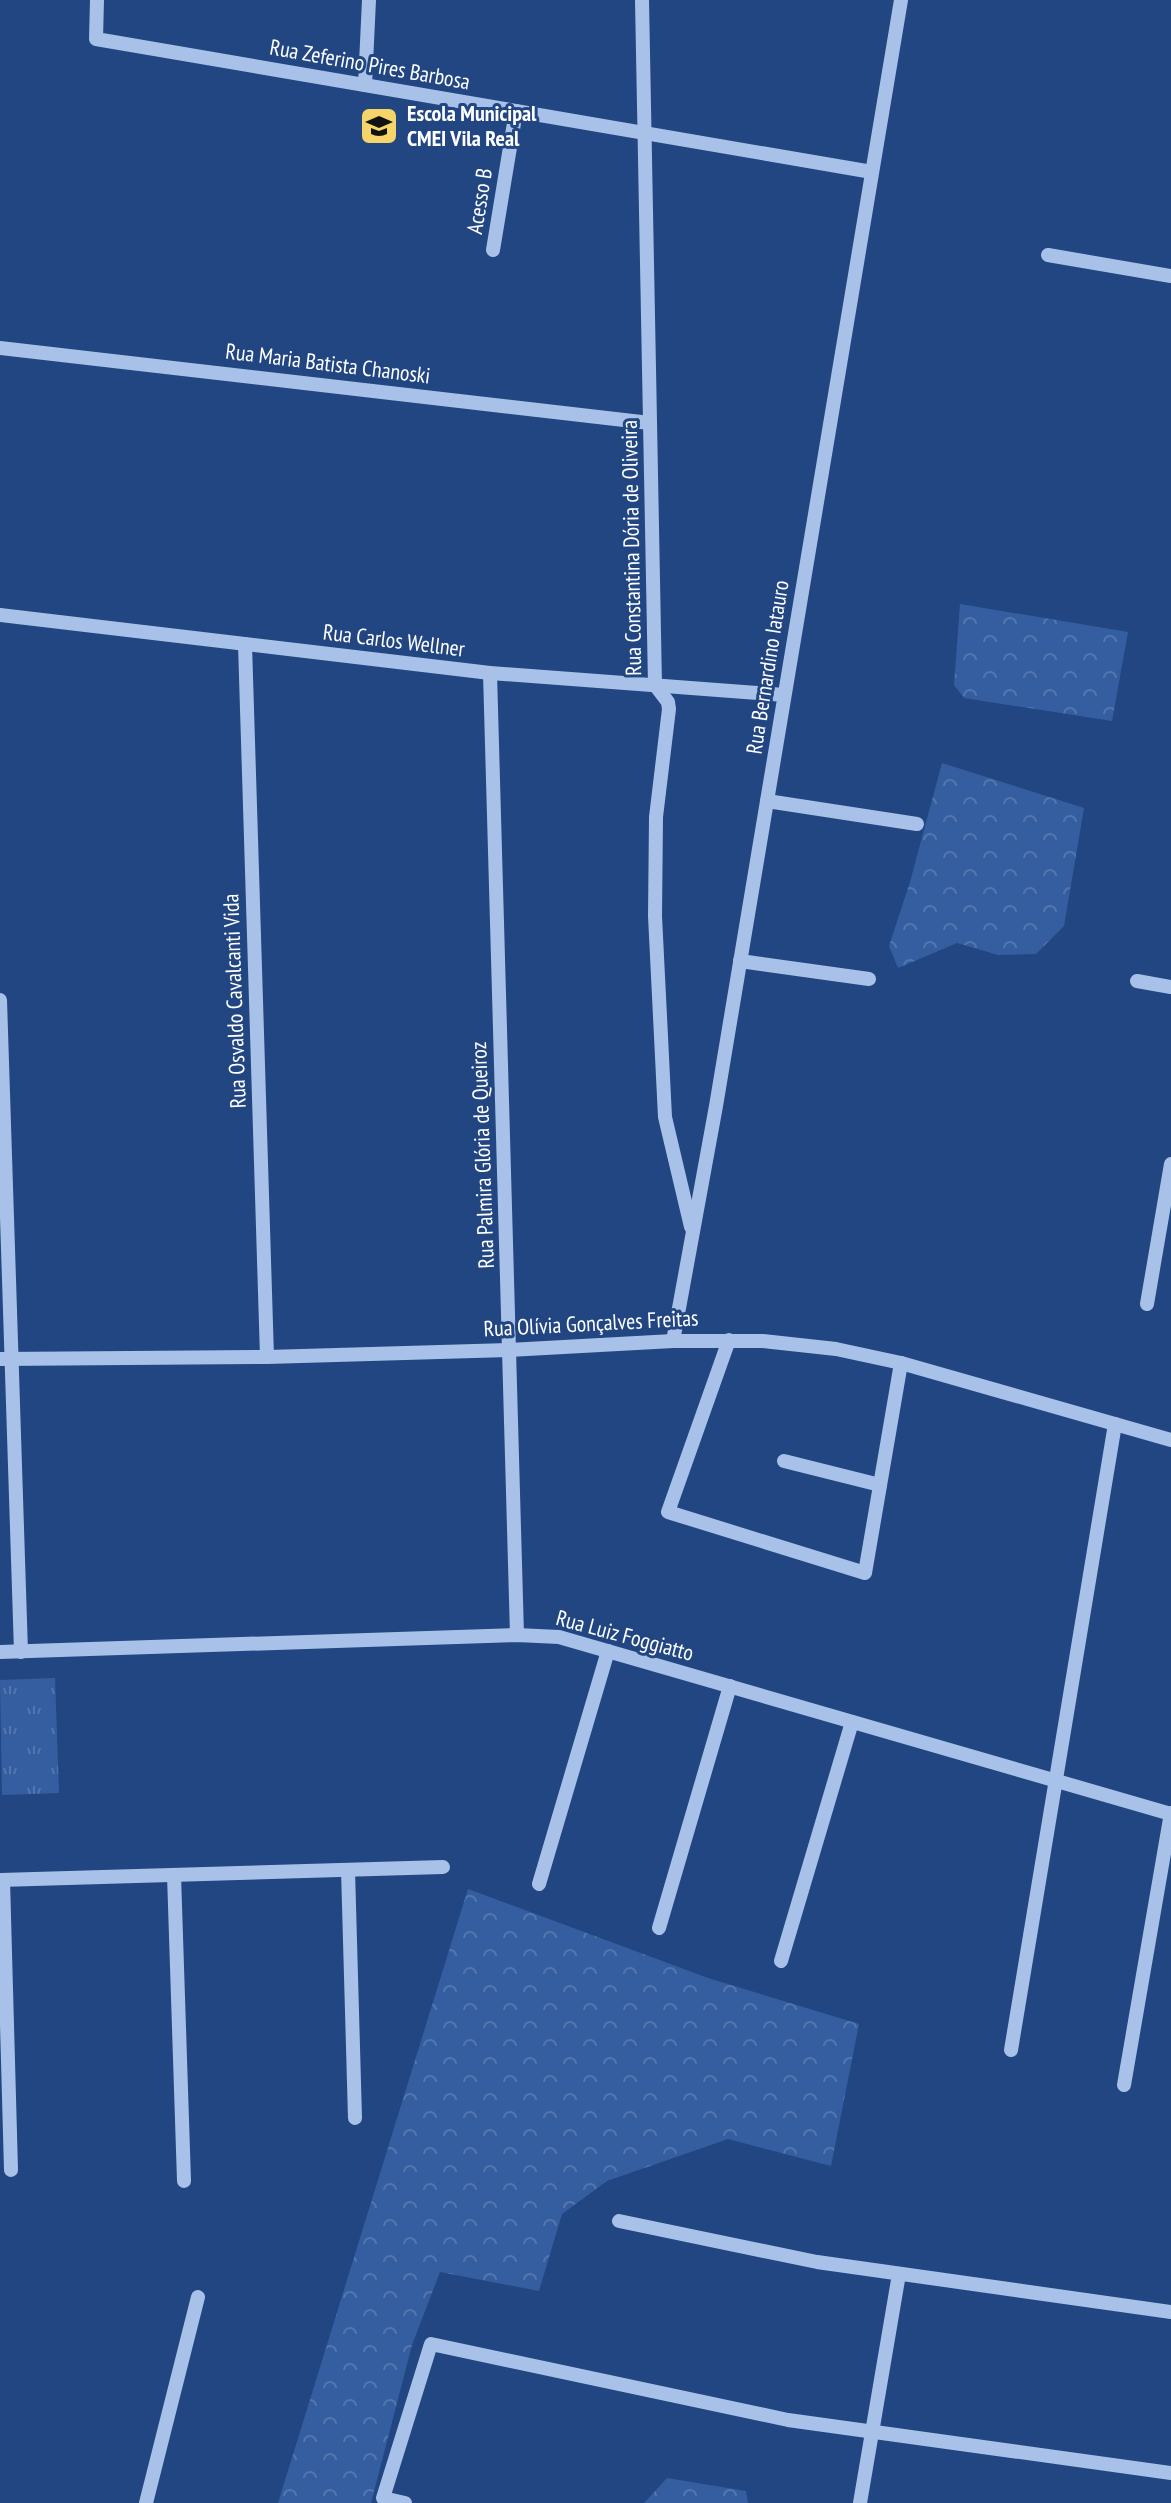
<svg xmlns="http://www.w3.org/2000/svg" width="1171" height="2503" font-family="'PT Sans Narrow',sans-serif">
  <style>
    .grass { fill: url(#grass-tufts) }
    .forest { fill: url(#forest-crowns) }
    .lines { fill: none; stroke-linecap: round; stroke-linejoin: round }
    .minor { stroke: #a8c1e8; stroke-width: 14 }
    .labels { text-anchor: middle; stroke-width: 6; stroke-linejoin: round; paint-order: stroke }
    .street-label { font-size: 22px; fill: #fff; stroke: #214682 }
    .poi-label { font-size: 22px; font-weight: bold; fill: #fff; stroke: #214682; text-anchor: start }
  </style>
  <defs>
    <pattern id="grass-tufts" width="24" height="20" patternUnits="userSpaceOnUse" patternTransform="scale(2)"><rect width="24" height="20" fill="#355ea0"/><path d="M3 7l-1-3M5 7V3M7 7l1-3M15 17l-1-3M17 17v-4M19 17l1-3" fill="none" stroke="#5376ae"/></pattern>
    <pattern id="forest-crowns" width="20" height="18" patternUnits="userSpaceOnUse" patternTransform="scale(2)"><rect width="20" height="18" fill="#355ea0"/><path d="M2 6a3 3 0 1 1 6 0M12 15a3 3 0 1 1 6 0" fill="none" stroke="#5376ae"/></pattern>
  </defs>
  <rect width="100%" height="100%" fill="#214682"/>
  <path class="grass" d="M55 1678 59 1793 2 1795 0 1680Z"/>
  <g class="forest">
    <path d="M960 604 1128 632 1112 721 964 698 954 685Z"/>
    <path d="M942 763 1084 808 1064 926 1036 954 998 955 957 943 898 968 889 946 910 882Z"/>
    <path d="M468 1889 708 1978 859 2024 831 2166 728 2139 607 2181 562 2214 539 2291 440 2272 412 2345 371 2503H278Z"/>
    <path d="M667 2478 746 2491 748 2503H644Z"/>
  </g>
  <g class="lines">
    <g class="minor">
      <path d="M97 0 96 39 872 172"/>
      <path d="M642 0 655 685 668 702 669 709 656 817 655 916 665 1117 691 1227"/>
      <path d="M365 85 369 0"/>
      <path d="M493 250 516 111"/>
      <path d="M1048 255 1171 276"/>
      <path d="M0 348 650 423"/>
      <path d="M0 615 490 673 784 695"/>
      <path d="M245 644 267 1357"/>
      <path d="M490 673 517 1635"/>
      <path d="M767 801 917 824"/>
      <path d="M740 961 869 979"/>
      <path d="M1137 981 1171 987"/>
      <path d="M0 1000 21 1652"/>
      <path d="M1147 1304 1171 1164"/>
      <path d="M729 1340 668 1512 865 1573 901 1363"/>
      <path d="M673 1341 716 1106 901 0"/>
      <path d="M0 1359 267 1357 509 1350 673 1341H763L836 1349 901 1363 1171 1440"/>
      <path d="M784 1461 880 1485"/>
      <path d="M0 1652 517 1635 559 1637 1171 1814"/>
      <path d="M348 1870 355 2118"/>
      <path d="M174 1875 184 2181"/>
      <path d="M0 1880 443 1867"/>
      <path d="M3 1880 11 2170"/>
      <path d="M539 1884 608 1651"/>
      <path d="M659 1928 730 1686"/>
      <path d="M781 1961 852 1722"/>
      <path d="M1011 2050 1115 1424"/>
      <path d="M1124 2085 1171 1813"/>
      <path d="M619 2221 817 2262 1171 2312"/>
      <path d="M146 2503 198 2297"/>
      <path d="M405 2503 383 2498 431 2344 788 2420 1171 2473"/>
      <path d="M860 2503 899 2274"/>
    </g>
  </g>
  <defs>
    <symbol id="school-square" viewBox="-11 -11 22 22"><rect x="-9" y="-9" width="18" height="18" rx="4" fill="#f5d569" stroke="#214682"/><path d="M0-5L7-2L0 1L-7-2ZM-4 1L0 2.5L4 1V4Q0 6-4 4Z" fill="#111"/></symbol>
  </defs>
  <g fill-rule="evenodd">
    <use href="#school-square" x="357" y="104" width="44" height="44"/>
  </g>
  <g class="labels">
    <g class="street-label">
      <text transform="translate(370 64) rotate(10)" y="8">Rua Zeferino Pires Barbosa</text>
      <text transform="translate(479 201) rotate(-81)" y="8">Acesso B</text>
      <text transform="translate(328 363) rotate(7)" y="8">Rua Maria Batista Chanoski</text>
      <text transform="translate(631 548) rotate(-91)" y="8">Rua Constantina Dória de Oliveira</text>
      <text transform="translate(394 640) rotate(7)" y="8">Rua Carlos Wellner</text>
      <text transform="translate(767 667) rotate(-81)" y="8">Rua Bernardino Iatauro</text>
      <text transform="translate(234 1001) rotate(-92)" y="8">Rua Osvaldo Cavalcanti Vida</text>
      <text transform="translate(482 1155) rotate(-92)" y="8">Rua Palmira Glória de Queiroz</text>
      <text transform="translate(591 1323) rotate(-3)" y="8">Rua Olívia Gonçalves Freitas</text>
      <text transform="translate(625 1635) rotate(15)" y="8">Rua Luiz Foggiatto</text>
    </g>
    <g class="poi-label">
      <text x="407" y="121">Escola Municipal<tspan x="407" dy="25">CMEI Vila Real</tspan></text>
    </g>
  </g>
</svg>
